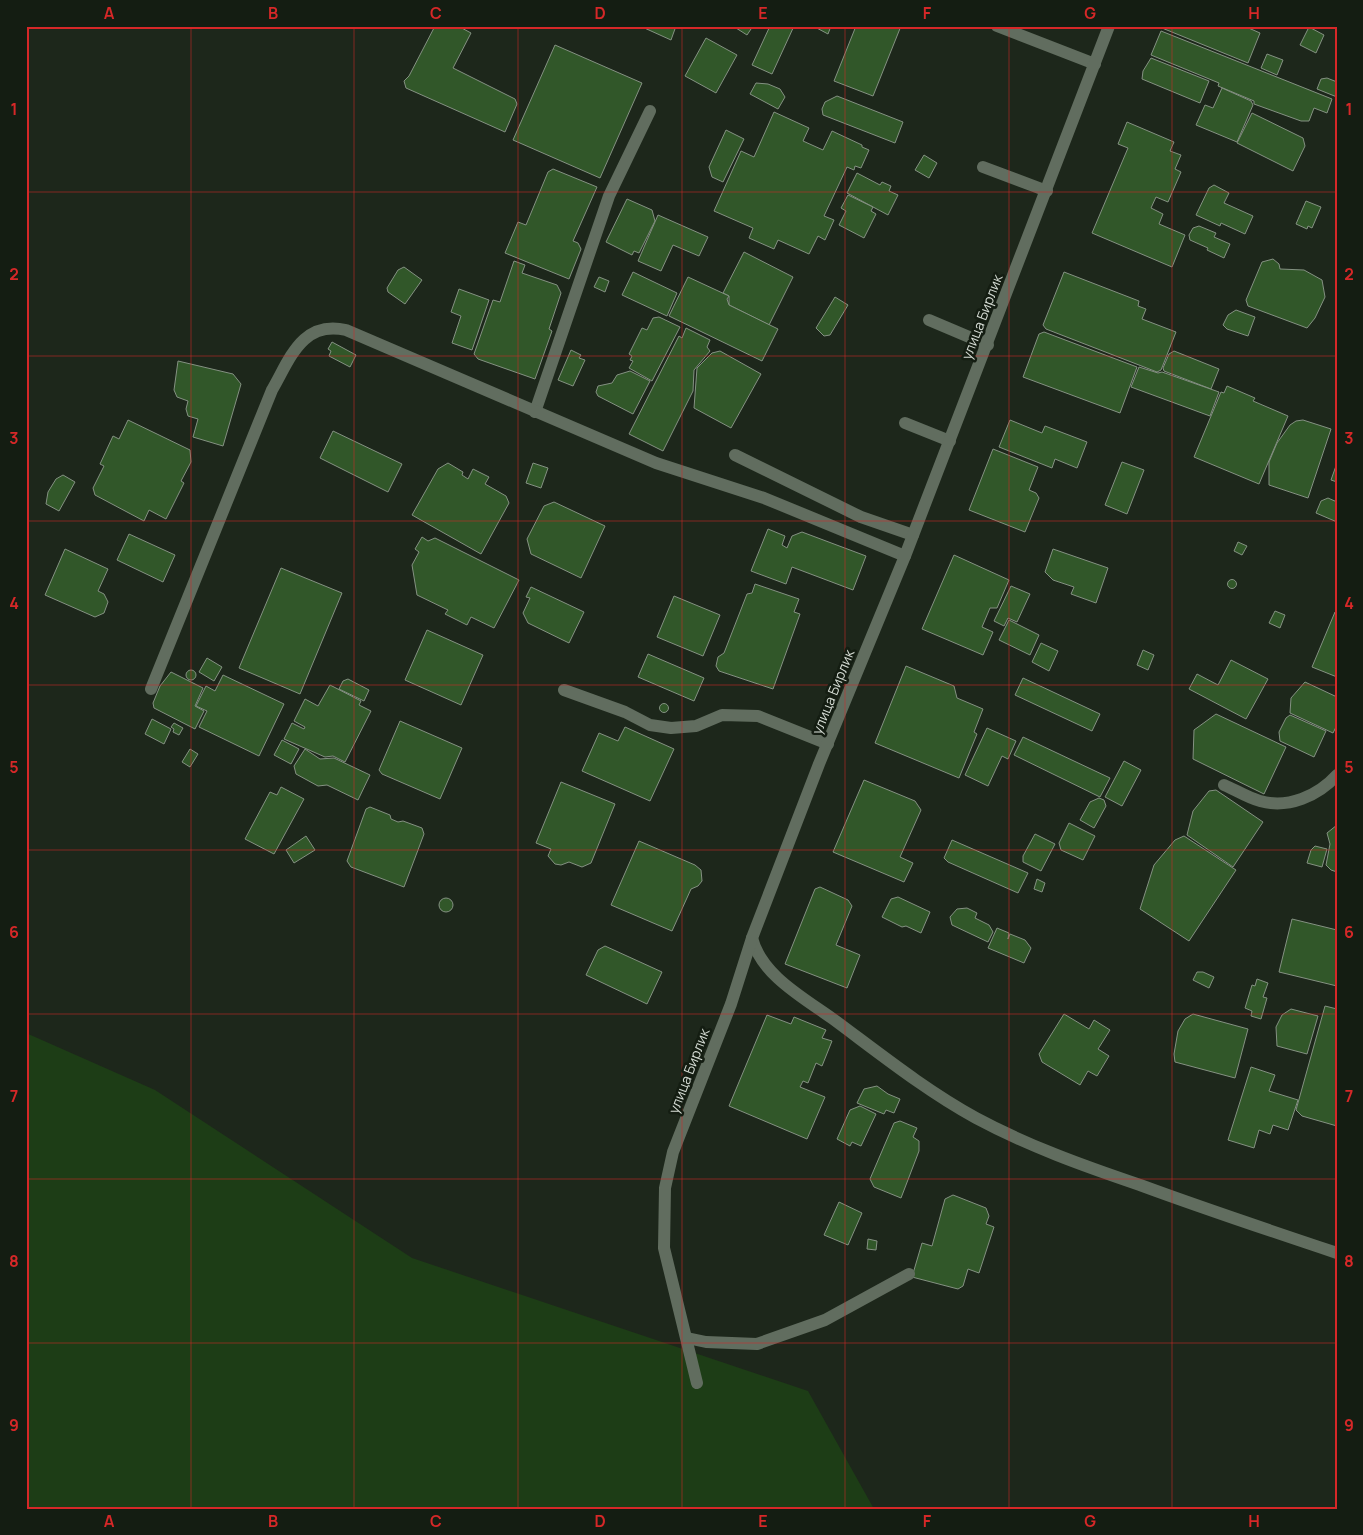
<svg xmlns="http://www.w3.org/2000/svg" width="1363" height="1535" font-family="Manrope,sans-serif">
  <style>
    .green { fill: #1d3d16 }
    .building { fill: #315729; stroke: #849182 }
    .lines { fill: none; stroke-linecap: round; stroke-linejoin: round }
    .minor { stroke: #616d5f; stroke-width: 12 }
    .grid { fill: none; stroke: #d62828; stroke-width: 1; stroke-opacity: 0.55 }
    .labels { text-anchor: middle; stroke-width: 5; stroke-linejoin: round; paint-order: stroke }
    .street-label { font-size: 14px; fill: #d5dcd4; stroke: #141d12 }
    .neatline { fill: none; stroke: #d62828; stroke-width: 2 }
    .grid-label { font-size: 16px; text-anchor: middle; font-weight: bold; fill: #d62828 }
  </style>
  <rect width="100%" height="100%" fill="#1d271b"/>
  <path class="green" d="M26 1033 155 1090 412 1258 808 1391 874 1509H26Z"/>
  <g class="building">
    <path d="M435 26H458L471 33 453 68 515 99 517 104 505 132 406 88 404 81 409 76Z"/>
    <path d="M640 26H676L671 40Z"/>
    <path d="M737 26H753L747 35 736 28Z"/>
    <path d="M770 26H794L772 74 752 65Z"/>
    <path d="M813 26H831L828 34Z"/>
    <path d="M856 26H901L873 96 834 81Z"/>
    <path d="M1163 26H1244L1260 33 1248 63 1162 28Z"/>
    <path d="M1309 27 1324 35 1316 53 1300 45Z"/>
    <path d="M1161 31 1332 99 1327 113 1314 108 1309 121H1301L1254 104V101L1218 86 1219 83 1151 55Z"/>
    <path d="M706 38 737 55 716 93 685 76Z"/>
    <path d="M555 45 642 83 600 178 513 140Z"/>
    <path d="M1267 54 1283 60 1277 75 1261 68Z"/>
    <path d="M1151 58 1209 81 1200 103 1142 79 1143 71Z"/>
    <path d="M1327 78 1337 82V97L1317 89 1321 79Z"/>
    <path d="M756 83 768 84 780 89 785 97 778 109 750 94Z"/>
    <path d="M1222 88 1251 101 1253 105 1237 142 1196 125 1205 105 1213 108Z"/>
    <path d="M837 96 903 122 895 143 823 115 822 109 825 102Z"/>
    <path d="M774 112 809 128 803 141 823 150 832 131 862 145V147L869 150 861 168 855 166 854 170 847 167 824 216 834 220 825 240 818 236 809 254 778 240 774 249 749 238 753 228 714 211 741 151 754 157Z"/>
    <path d="M1252 113 1303 138 1305 146 1293 171 1237 143Z"/>
    <path d="M1127 122 1174 142 1170 151 1181 155 1175 169 1181 172 1168 202 1156 197 1151 208 1163 214 1159 224 1185 235 1172 267 1092 233 1128 148 1118 144Z"/>
    <path d="M726 130 744 139 723 182 712 177 709 167Z"/>
    <path d="M924 155 937 163 929 178 915 170Z"/>
    <path d="M553 169 597 187 573 241 578 243 581 249 569 279 505 253 518 222 526 225 548 172Z"/>
    <path d="M857 173 880 185 882 182 891 186 889 191 898 195 888 215 847 193Z"/>
    <path d="M1214 185 1229 193 1224 203 1253 216 1245 234 1221 223 1220 226 1196 215 1209 188Z"/>
    <path d="M848 195 873 207 871 211 876 214 864 238 839 225 846 211 841 208Z"/>
    <path d="M627 199 652 210 655 221 639 253 634 251 632 255 606 242Z"/>
    <path d="M1306 201 1321 207 1312 228 1308 226 1307 229 1296 224Z"/>
    <path d="M658 215 708 237 699 256 673 245 661 271 638 261Z"/>
    <path d="M1199 226 1216 233 1214 237 1230 244 1224 258 1207 250 1208 248 1190 240 1189 235 1193 228Z"/>
    <path d="M744 252 793 277 769 325 729 305V296L723 293Z"/>
    <path d="M1273 259 1279 264 1280 269 1304 270 1322 280 1325 297 1315 318 1307 328 1248 306 1246 300 1262 262Z"/>
    <path d="M514 261 525 265 522 273 557 285 561 293 549 329 552 331 535 379 478 359 474 354 493 300 500 302Z"/>
    <path d="M404 267 422 280 405 304 388 292 387 288 398 270Z"/>
    <path d="M633 272 677 293 667 316 622 295Z"/>
    <path d="M1064 272 1139 301 1138 306 1146 309 1142 319 1176 332 1161 370 1157 372 1046 329 1043 325Z"/>
    <path d="M599 277 609 281 605 292 594 287Z"/>
    <path d="M688 277 729 296 727 299 729 305 778 329 762 361 669 316Z"/>
    <path d="M459 289 489 300 472 350 452 343 461 316 451 312Z"/>
    <path d="M835 297 848 305 830 335 824 336 816 328Z"/>
    <path d="M1236 310 1255 317 1248 336 1227 329 1223 325 1228 315Z"/>
    <path d="M659 317 680 327 652 381 629 368 633 361 630 360 632 356 629 354 642 328 647 330 653 318Z"/>
    <path d="M686 328 710 340 707 347 710 351 694 370 693 391 663 451 629 434 679 336 682 338Z"/>
    <path d="M1044 332 1137 367 1120 413 1023 377 1039 334Z"/>
    <path d="M332 342 356 355 350 367 329 356 331 351 328 349Z"/>
    <path d="M571 350 581 355 579 358 585 360 573 386 558 380Z"/>
    <path d="M720 351 761 374 731 428 694 408 697 368 712 353Z"/>
    <path d="M1174 351 1219 369 1211 389 1164 371 1163 368 1169 354Z"/>
    <path d="M178 361 233 374 241 384 223 446 193 437 198 419 188 416 186 409 188 401 177 397 174 390Z"/>
    <path d="M1139 367 1158 373 1162 372 1219 392 1210 416 1131 387Z"/>
    <path d="M630 371 650 381 633 414 598 396 596 392 598 386 612 383 617 375Z"/>
    <path d="M1227 386 1255 398 1253 401 1288 416 1259 484 1194 457 1221 392 1224 393Z"/>
    <path d="M128 420 190 450 191 462 181 481 184 483 166 519 149 510 144 521 95 495 93 488 104 466 100 464 113 436 119 439Z"/>
    <path d="M1010 420 1042 433 1045 426 1087 442 1077 468 1055 459 1052 468 999 447Z"/>
    <path d="M1303 420 1331 429 1308 498 1269 485V462L1277 443 1290 425 1296 421Z"/>
    <path d="M333 431 402 464 388 492 320 458Z"/>
    <path d="M993 449 1038 467 1029 490 1036 493 1039 498 1025 532 969 510Z"/>
    <path d="M1122 462 1144 470 1127 514 1105 505Z"/>
    <path d="M448 463 463 472 462 475 468 479 473 469 489 477 485 484 506 496 509 503 481 554 412 515 438 469Z"/>
    <path d="M533 463 548 468 541 488 526 483Z"/>
    <path d="M1337 463V482L1331 480Z"/>
    <path d="M63 475 75 482 59 511 46 504 48 492 56 479Z"/>
    <path d="M1328 498 1337 502V522L1316 513 1321 501Z"/>
    <path d="M554 502 605 526 581 578 531 554 527 539 544 506Z"/>
    <path d="M768 529 785 536 782 545 787 548 792 536 802 532 866 556 853 590 792 567 786 584 751 571Z"/>
    <path d="M129 534 175 555 163 582 117 560Z"/>
    <path d="M422 537 428 541 435 538 519 580 494 628 471 617 467 625 445 614 448 610 417 595 412 565 419 552 415 549Z"/>
    <path d="M1238 542 1247 546 1242 555 1234 551Z"/>
    <path d="M65 549 108 569 98 591 104 594 108 602 104 613 95 617 45 595Z"/>
    <path d="M1053 549 1108 568 1096 603 1071 594 1074 587 1053 580 1045 572Z"/>
    <path d="M954 555 1009 580 997 608H990L982 627 993 632 983 655 922 629Z"/>
    <path d="M281 568 342 593 300 694 239 668Z"/>
    <circle cx="1232" cy="584" r="4.5"/>
    <path d="M755 584 799 599 794 612 800 614 773 689 719 671 716 666 718 657 724 653 747 594 752 593Z"/>
    <path d="M1011 586 1030 594 1017 622 1008 618 1004 626 994 621Z"/>
    <path d="M531 587 584 612 569 643 528 623 523 613 530 598 526 597Z"/>
    <path d="M674 596 720 615 703 656 657 637Z"/>
    <path d="M1275 611 1285 615 1280 628 1269 623Z"/>
    <path d="M1335 612H1337V677L1312 667Z"/>
    <path d="M1009 620 1039 635 1030 655 999 640Z"/>
    <path d="M427 630 483 655 461 705 405 680Z"/>
    <path d="M1041 643 1058 651 1049 671 1032 662Z"/>
    <path d="M1143 650 1154 655 1148 670 1137 665Z"/>
    <path d="M648 654 704 678 694 701 638 677Z"/>
    <path d="M207 658 222 667 214 681 199 672Z"/>
    <path d="M1231 660 1268 679 1246 719 1189 689 1197 674 1218 685Z"/>
    <path d="M906 666 954 686 957 698 983 709 974 732 977 734 959 778 875 743Z"/>
    <circle cx="191" cy="675" r="5"/>
    <path d="M171 672 203 688 195 706 204 711 195 729 154 708 153 703 160 686Z"/>
    <path d="M223 675 284 704 259 756 199 727 207 711 196 706 206 686 215 691Z"/>
    <path d="M1023 678 1100 714 1092 731 1015 695Z"/>
    <path d="M348 679 369 690 364 701 339 689 343 681Z"/>
    <path d="M1305 682 1337 697V725L1333 733 1290 713 1291 698Z"/>
    <path d="M330 685 361 701 359 705 371 711 345 762 333 756 325 757 284 739 292 723 304 729 305 727 294 721 305 699 318 706Z"/>
    <circle cx="664" cy="708" r="4.5"/>
    <path d="M1216 714 1286 747 1264 794 1193 759 1194 730Z"/>
    <path d="M1290 715 1326 731 1314 757 1280 741 1279 732 1286 718Z"/>
    <path d="M152 719 171 729 164 744 145 734Z"/>
    <path d="M400 721 462 748 440 799 382 774 379 770Z"/>
    <path d="M174 723 183 728 179 735 173 732 174 729 171 727Z"/>
    <path d="M625 727 674 749 650 801 582 771 599 733 618 741Z"/>
    <path d="M987 728 1016 741 1008 759 1002 756 988 786 965 775Z"/>
    <path d="M1023 737 1110 778 1100 797 1014 755Z"/>
    <path d="M282 740 299 749 291 764 274 755Z"/>
    <path d="M190 749 198 754 190 767 182 762Z"/>
    <path d="M305 749 320 759 334 758 370 775 358 800 327 785 318 786 296 774 294 766Z"/>
    <path d="M1124 761 1141 770 1122 806 1105 797Z"/>
    <path d="M864 780 915 801 921 810 900 857 913 863 904 882 833 852Z"/>
    <path d="M561 782 615 804 591 863 582 867 569 862 561 865 555 864 548 856 551 849 536 843Z"/>
    <path d="M281 787 304 799 274 854 245 839 270 792 277 795Z"/>
    <path d="M1216 790 1263 822 1233 867 1187 835 1193 811 1209 791Z"/>
    <path d="M1099 798 1104 800 1106 806 1094 828 1080 820 1090 802Z"/>
    <path d="M370 807 390 815 391 819 398 822 403 821 422 828 424 834 404 887 351 867 347 861 366 809Z"/>
    <path d="M1069 823 1095 836 1083 860 1061 850 1059 843Z"/>
    <path d="M1337 825V872L1331 870 1326 865 1330 844 1327 833Z"/>
    <path d="M1035 834 1055 844 1041 871 1023 862V856Z"/>
    <path d="M306 836 315 850 294 863 286 850Z"/>
    <path d="M1184 836 1236 870 1189 941 1140 909 1154 865 1175 840Z"/>
    <path d="M952 840 1028 873 1018 893 948 862 944 858Z"/>
    <path d="M639 841 695 865 701 870 702 881 698 886 691 889 672 931 611 905Z"/>
    <path d="M1315 846 1327 849 1322 867 1307 863 1311 850Z"/>
    <path d="M1037 879 1045 883 1042 892 1034 889Z"/>
    <path d="M820 887 848 900 852 906 836 945 860 955 847 988 785 964 815 889Z"/>
    <path d="M898 897 930 912 921 933 906 926 902 927 882 917 891 899Z"/>
    <circle cx="446" cy="905" r="7"/>
    <path d="M967 908 977 913 975 918 989 925 993 932 988 942 952 925 950 917 957 909Z"/>
    <path d="M1292 919 1337 930V986L1279 972Z"/>
    <path d="M997 928 1009 933 1008 939 1010 934 1025 940 1031 948 1024 963 988 948Z"/>
    <path d="M605 946 662 972 647 1004 586 975 598 950Z"/>
    <path d="M1197 972H1203L1214 977 1209 988 1193 980Z"/>
    <path d="M1257 979 1268 983 1263 997 1267 998 1261 1019 1251 1016 1252 1011 1245 1008 1252 985 1255 986Z"/>
    <path d="M1325 1006 1337 1009V1126L1302 1116 1296 1110Z"/>
    <path d="M1291 1009 1318 1016 1307 1054 1277 1046 1276 1027 1282 1015Z"/>
    <path d="M1064 1014 1089 1029 1094 1020 1110 1030 1098 1049 1109 1056 1097 1076 1088 1071 1080 1085 1042 1062 1039 1054Z"/>
    <path d="M1193 1014 1248 1029 1235 1078 1175 1062 1174 1054 1178 1031 1185 1019Z"/>
    <path d="M767 1015 791 1024 794 1017 826 1030 822 1038 832 1041 822 1066 816 1063 808 1083 803 1081 800 1087 825 1097 807 1139 729 1106Z"/>
    <path d="M1251 1067 1275 1075 1269 1091 1298 1100 1288 1130 1273 1125 1270 1134 1259 1130 1254 1148 1228 1140Z"/>
    <path d="M877 1086 888 1094 900 1099 894 1113 886 1110 884 1114 857 1103 864 1089Z"/>
    <path d="M860 1106 876 1114 861 1146 852 1142 850 1146 837 1139 850 1110Z"/>
    <path d="M900 1121 917 1128 913 1137 919 1141V1151L901 1198 874 1187 870 1179 894 1123Z"/>
    <path d="M953 1195 986 1208 989 1216 986 1224 994 1227 979 1273 968 1269 963 1286 958 1289 912 1277 922 1243 932 1246 945 1199Z"/>
    <path d="M839 1202 862 1213 848 1245 824 1235Z"/>
    <path d="M868 1239 877 1241 876 1250 867 1249Z"/>
  </g>
  <g class="lines">
    <g class="minor">
      <path d="M997 26 1095 64"/>
      <path d="M983 167 1047 191"/>
      <path d="M929 320 988 345"/>
      <path d="M535 412 609 196 650 111"/>
      <path d="M905 423 950 441"/>
      <path d="M735 455 861 517 913 535"/>
      <path d="M151 689 272 390C290 359 302 320 346 330L656 463 764 498 905 556"/>
      <path d="M564 690 625 712 650 725 671 728 696 726 722 715 758 716 828 744"/>
      <path d="M1224 785C1236 790 1248 798 1260 801 1288 809 1318 796 1337 775"/>
      <path d="M752 938C761 975 804 998 833 1019 879 1053 925 1090 976 1118 1028 1146 1084 1166 1140 1185 1205 1209 1271 1231 1337 1253"/>
      <path d="M687 1338 706 1342 757 1344 825 1320 909 1274"/>
      <path d="M697 1383 664 1248 665 1188 673 1152 731 1004 752 938 819 764 905 556 1109 26"/>
    </g>
  </g>
  <path class="grid" d="M191 26V1509M354 26V1509M518 26V1509M682 26V1509M845 26V1509M1009 26V1509M1172 26V1509M26 192H1337M26 356H1337M26 521H1337M26 685H1337M26 850H1337M26 1014H1337M26 1179H1337M26 1343H1337"/>
  <g class="labels">
    <g class="street-label">
      <text transform="translate(982 317) rotate(-69)" y="5">улица Бирлик</text>
      <text transform="translate(833 692) rotate(-68)" y="5">улица Бирлик</text>
      <text transform="translate(689 1071) rotate(-69)" y="5">улица Бирлик</text>
    </g>
  </g>
  <rect width="1363" height="1535" fill="none" stroke="#141d12" stroke-width="55"/>
  <rect x="28" y="28" width="1308" height="1480" class="neatline"/>
  <g class="grid-label">
    <text x="109" y="19">A</text>
    <text x="273" y="19">B</text>
    <text x="436" y="19">C</text>
    <text x="600" y="19">D</text>
    <text x="763" y="19">E</text>
    <text x="927" y="19">F</text>
    <text x="1090" y="19">G</text>
    <text x="1254" y="19">H</text>
    <text x="14" y="115">1</text>
    <text x="1349" y="115">1</text>
    <text x="14" y="280">2</text>
    <text x="1349" y="280">2</text>
    <text x="14" y="444">3</text>
    <text x="1349" y="444">3</text>
    <text x="14" y="609">4</text>
    <text x="1349" y="609">4</text>
    <text x="14" y="773">5</text>
    <text x="1349" y="773">5</text>
    <text x="14" y="938">6</text>
    <text x="1349" y="938">6</text>
    <text x="14" y="1102">7</text>
    <text x="1349" y="1102">7</text>
    <text x="14" y="1267">8</text>
    <text x="1349" y="1267">8</text>
    <text x="14" y="1431">9</text>
    <text x="1349" y="1431">9</text>
    <text x="109" y="1527">A</text>
    <text x="273" y="1527">B</text>
    <text x="436" y="1527">C</text>
    <text x="600" y="1527">D</text>
    <text x="763" y="1527">E</text>
    <text x="927" y="1527">F</text>
    <text x="1090" y="1527">G</text>
    <text x="1254" y="1527">H</text>
  </g>
</svg>
